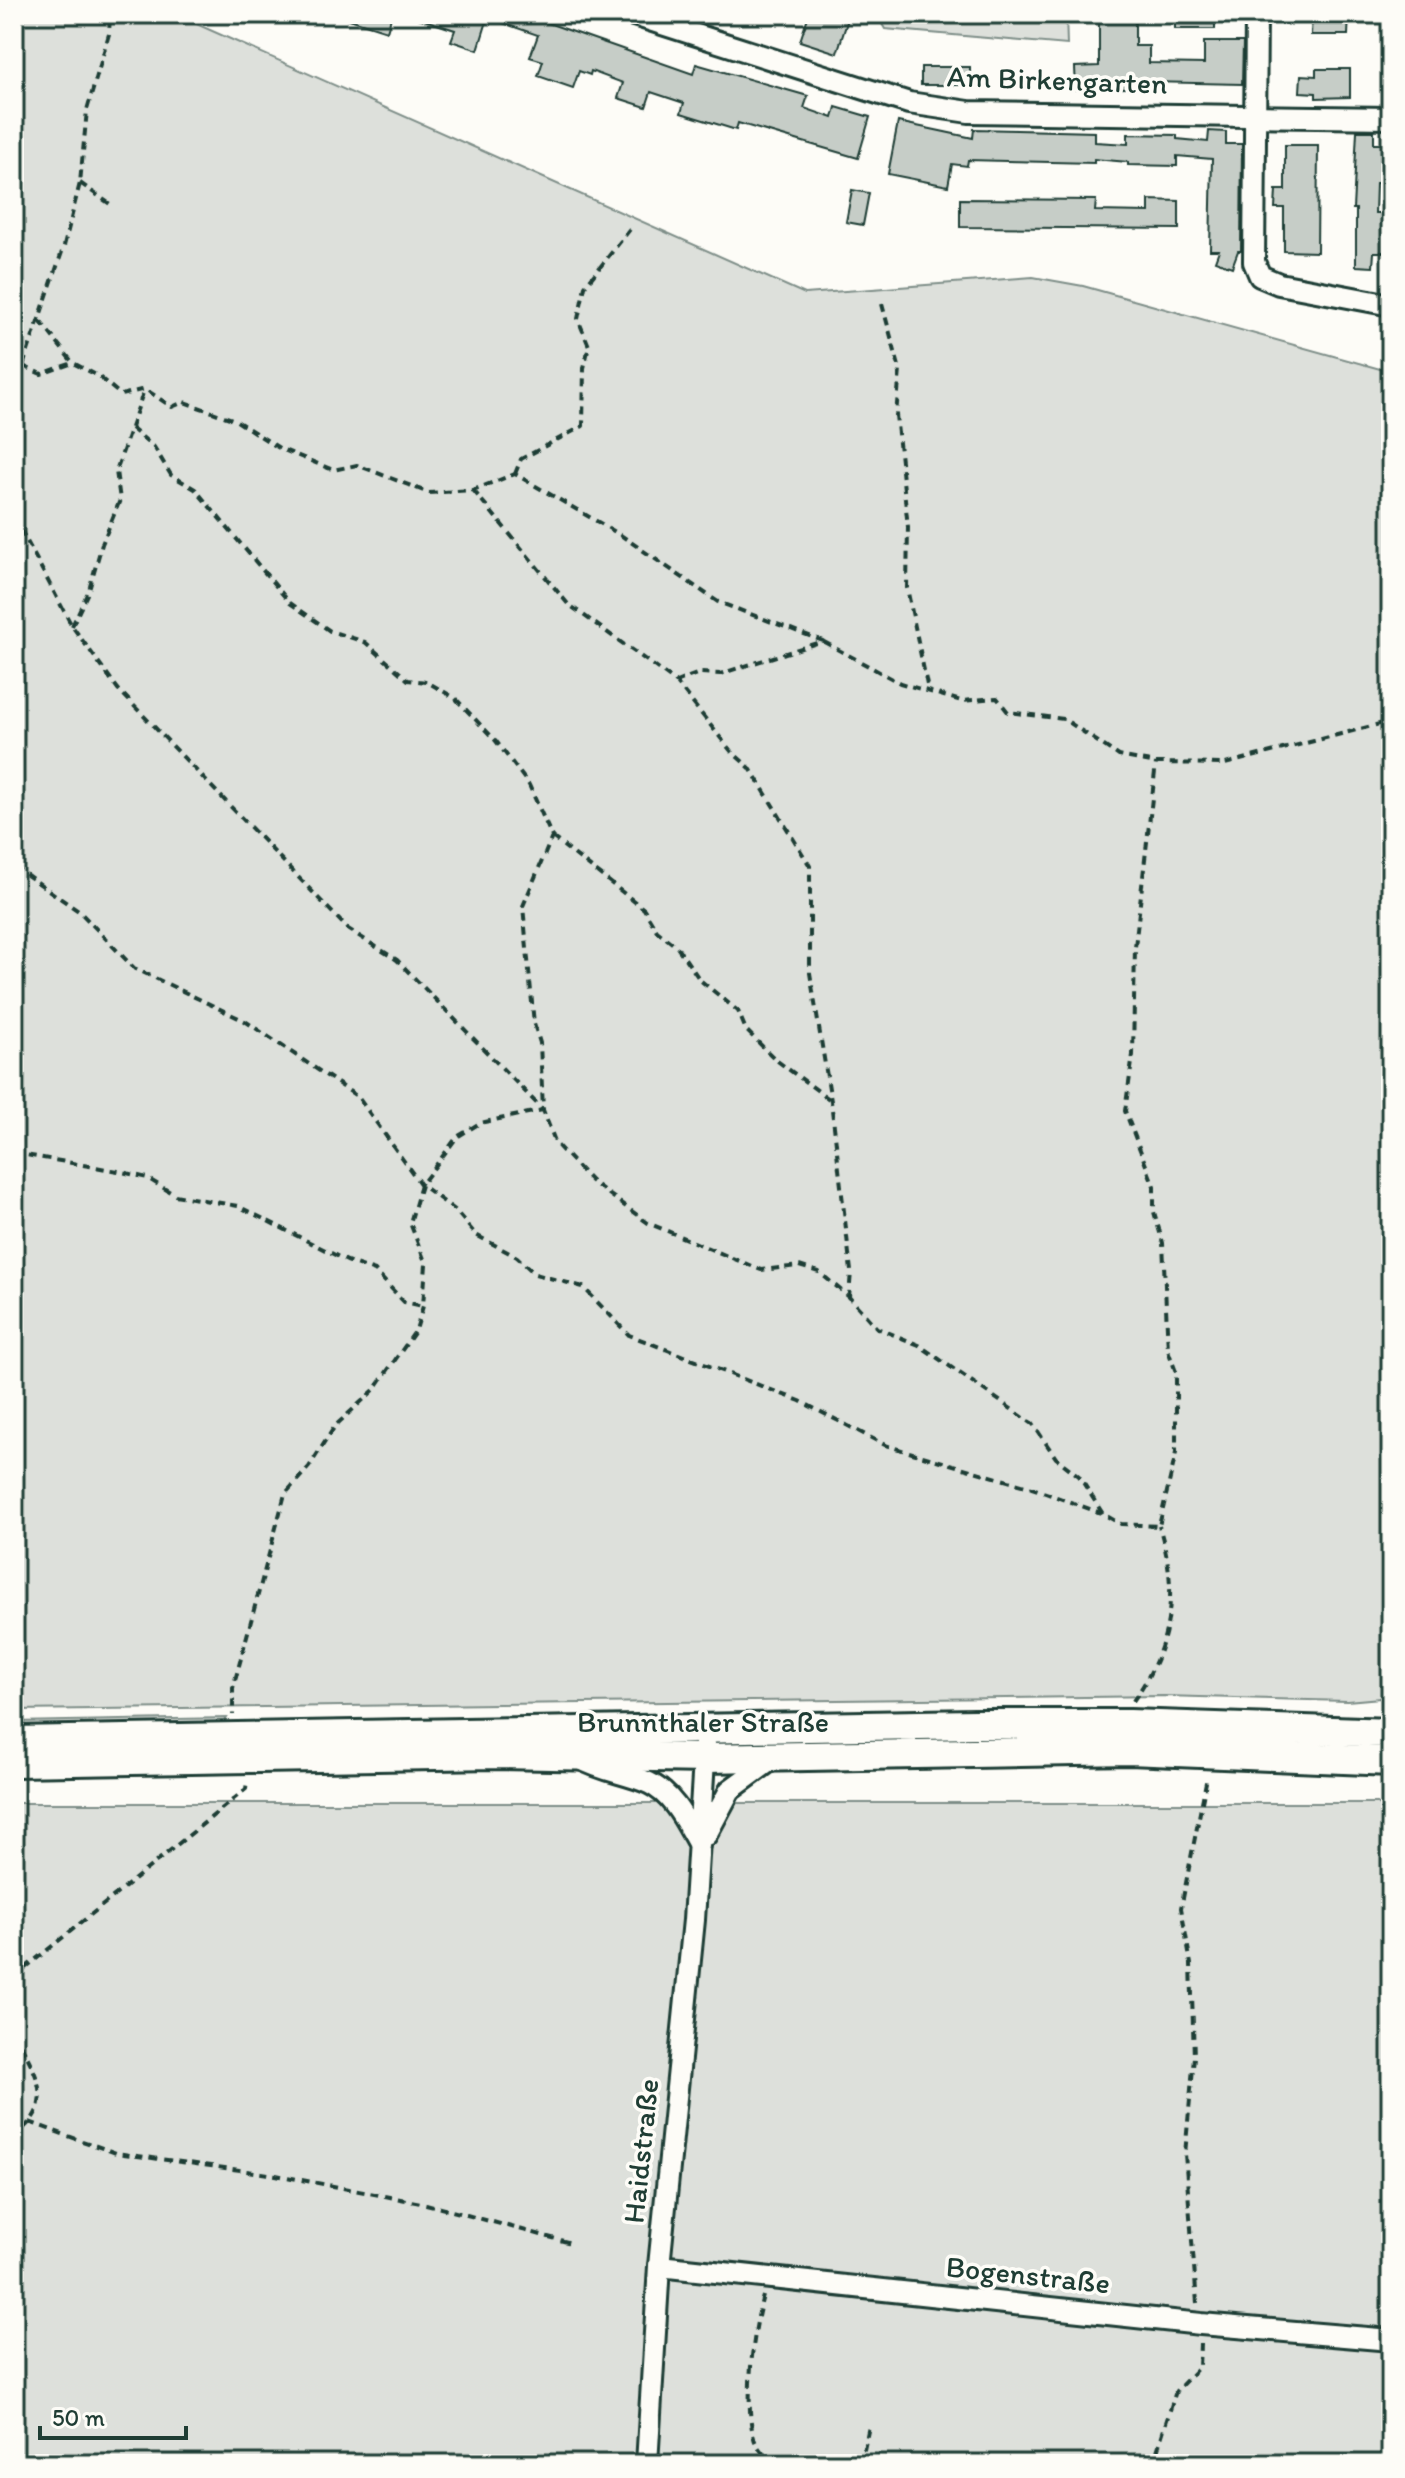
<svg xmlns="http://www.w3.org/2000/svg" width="1405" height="2478" font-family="Itim,sans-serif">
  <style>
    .green { fill: #dde0db; stroke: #7e8e88; stroke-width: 2 }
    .building { fill: #c6cdc7; stroke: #1f3d34; stroke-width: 2 }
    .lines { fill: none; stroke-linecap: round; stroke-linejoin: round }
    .street-casing { stroke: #1f3d34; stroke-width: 26 }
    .secondary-casing { stroke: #1f3d34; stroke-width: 34 }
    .path { stroke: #1f3d34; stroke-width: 4; stroke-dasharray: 8 6; stroke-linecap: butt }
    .street { stroke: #fdfcf7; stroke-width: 20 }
    .secondary { stroke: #fdfcf7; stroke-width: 28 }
    .labels { text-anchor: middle; stroke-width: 7; stroke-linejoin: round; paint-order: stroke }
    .street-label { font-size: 30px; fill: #1f3d34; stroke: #fdfcf7 }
  </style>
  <rect width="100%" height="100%" fill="#fdfcf7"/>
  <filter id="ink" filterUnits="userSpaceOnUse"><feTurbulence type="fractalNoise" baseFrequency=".0125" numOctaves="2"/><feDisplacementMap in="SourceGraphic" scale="16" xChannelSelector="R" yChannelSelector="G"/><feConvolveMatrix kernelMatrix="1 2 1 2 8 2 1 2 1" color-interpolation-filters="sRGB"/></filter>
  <g filter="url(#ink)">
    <g class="green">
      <path d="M14 14H174L805 294 1033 277 1083 286 1391 372V1697L1347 1701 1164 1696 14 1710Z"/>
      <path d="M876 14H1066L1067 45 885 29Z"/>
      <path d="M227 1718 222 1726 14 1731V1722Z"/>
      <path d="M14 1803H1377L1391 1816V2464H14Z"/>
    </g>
    <g class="building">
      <path d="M346 14H392L387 31 346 18Z"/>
      <path d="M416 14H535L534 18 693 74 696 64 808 96 804 108 833 118 836 107 870 117 858 158 738 123 736 130 681 113 684 103 651 92 646 107 618 98 623 83 591 71 590 75 579 71 573 88 538 76 543 61 530 57 538 35 488 18 478 50 451 41 455 30 415 17Z"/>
      <path d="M809 14H832L848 19 837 53 800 41Z"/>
      <path d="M1099 14H1135V46H1149V63L1204 64V42H1243L1242 84 1149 82V87L1076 90 1075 67 1099 66Z"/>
      <rect x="1175" y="14" width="40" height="15"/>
      <path d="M1312 14H1349L1348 35H1311Z"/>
      <rect x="921" y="67" width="49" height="18"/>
      <path d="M1316 69H1350V97L1316 98V93L1300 92 1301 75 1316 76Z"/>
      <path d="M898 122 973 138 974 129 1095 132V142L1128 144V134L1177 135V139L1208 142 1209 131 1226 132V144H1242L1241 251H1238L1232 267 1215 261 1219 250H1210L1212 159 1177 156V166L1128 165V162L1094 159V163L968 160 967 166 952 164 948 186 888 174Z"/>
      <path d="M1357 131H1374V144H1391L1390 183H1376L1375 213H1390L1389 252H1374L1373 267 1356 266V209H1353Z"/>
      <path d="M1285 145H1318L1317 252 1284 251V208H1275L1276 190H1285Z"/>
      <path d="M852 190 869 193 863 225 846 222Z"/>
      <path d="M960 199 1096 200 1095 211 1149 212V200L1179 201V229L960 227Z"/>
    </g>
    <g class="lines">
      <defs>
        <g id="street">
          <path d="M631 14 909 103 969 112 1391 118"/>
          <path d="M1256 14 1254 262 1260 276 1279 284 1391 305"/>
          <path d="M579 1758C602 1771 626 1773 649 1783 674 1795 686 1822 699 1845"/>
          <path d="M706 1835 730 1790 775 1757"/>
          <path d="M659 2266 1201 2324 1391 2340"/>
          <path d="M647 2464 659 2266 694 1920 705 1744"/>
        </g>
        <g id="secondary">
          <path d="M14 1741 975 1724H1130L1391 1733"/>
          <path d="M14 1762 494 1754 706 1758 1130 1750 1391 1761"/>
        </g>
      </defs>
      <use href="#street" class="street-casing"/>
      <use href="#secondary" class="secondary-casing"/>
      <g class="path">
        <path d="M80 183 110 204"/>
        <path d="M882 304 900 370 896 415 908 527 907 588 928 690"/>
        <path d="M40 321 73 363"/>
        <path d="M23 366 41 374 73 363 98 376 121 395 145 389 172 407 184 402 235 420 279 448 333 470 357 465 429 493 473 490 515 474 619 534 718 602 823 641 720 674 699 673 676 682"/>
        <path d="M14 392 64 246 80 183 87 110 109 34 110 14"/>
        <path d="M131 428 154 447 171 475 195 489 290 603 330 631 365 642 408 680 427 682 455 698 496 741 529 785 552 837 523 906 534 1024 540 1043 543 1110 480 1123 457 1137 421 1185 410 1223 426 1264 423 1306 416 1330 374 1390 335 1426 309 1467 285 1494 233 1688V1715"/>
        <path d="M515 474 521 459 583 426 584 368 589 346 578 319 585 286 631 228"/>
        <path d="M473 490 568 604 676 682 731 751 750 768 810 866V973L831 1101 851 1271 849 1297"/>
        <path d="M14 517 72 626 118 689 348 929 397 960 543 1110 556 1144 591 1181 648 1223 761 1270 799 1266 819 1272 849 1297 877 1328 919 1345 1033 1424 1056 1458 1079 1476 1103 1514 1121 1524 1159 1526 1176 1453V1372L1168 1350 1163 1243 1154 1212V1186L1125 1111 1133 1055 1135 947 1156 763"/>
        <path d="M72 626 89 590 102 544 120 500 116 471 144 390"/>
        <path d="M824 642 900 683 961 701 997 698 1008 712 1064 719 1119 756 1156 763 1225 764 1391 721"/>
        <path d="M552 837 644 909 657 931 677 947 700 980 738 1011 746 1030 776 1060 829 1099"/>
        <path d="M14 866 80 912 134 968 245 1021 358 1097 421 1185 455 1210 476 1235 517 1257 535 1274 583 1287 629 1335 800 1401 885 1445 1032 1488 1101 1513"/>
        <path d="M14 1153 118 1171 147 1178 175 1195 238 1206 347 1261 375 1271 404 1302 423 1306"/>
        <path d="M1133 1701C1173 1644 1179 1591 1159 1526"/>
        <path d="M14 1977 246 1789 247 1782"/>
        <path d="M14 2033C34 2069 60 2106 14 2135"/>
        <path d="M29 2122 116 2153 276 2175 426 2204 571 2243"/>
        <path d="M763 2296C753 2330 744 2403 754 2438 756 2447 766 2456 771 2464"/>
        <path d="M1197 2303 1185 2154 1194 2057 1191 1964 1181 1908 1207 1777"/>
        <path d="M861 2464 869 2426"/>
        <path d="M1153 2464 1176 2391 1199 2367 1200 2344"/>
      </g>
      <use href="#street" class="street"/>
      <use href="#secondary" class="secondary"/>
    </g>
  </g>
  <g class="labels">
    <g class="street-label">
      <text transform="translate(1057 80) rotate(2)" y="10">Am Birkengarten</text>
      <text x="703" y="1732">Brunnthaler Straße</text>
      <text transform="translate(641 2151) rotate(-84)" y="10">Haidstraße</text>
      <text transform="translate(1028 2275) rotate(6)" y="10">Bogenstraße</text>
    </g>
  </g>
  <rect width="1405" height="2478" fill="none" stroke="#fdfcf7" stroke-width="48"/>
  <rect x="24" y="24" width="1357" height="2430" fill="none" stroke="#1f3d34" stroke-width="3" filter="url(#ink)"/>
  <path d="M40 2426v12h146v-12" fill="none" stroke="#1f3d34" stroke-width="4"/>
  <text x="52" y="2426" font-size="24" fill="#1f3d34" stroke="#fdfcf7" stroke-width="6" paint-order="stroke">50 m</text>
</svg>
